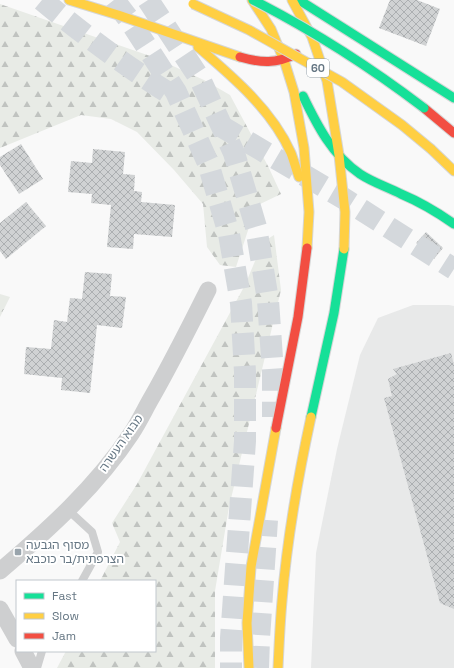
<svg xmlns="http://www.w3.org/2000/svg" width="454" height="668" font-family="'Space Grotesk','Noto Sans Hebrew',sans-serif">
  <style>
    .built { fill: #e8e9e9 }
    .forest { fill: url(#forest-firs) }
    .park { fill: url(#park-crowns) }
    .building { fill: url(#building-cross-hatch) }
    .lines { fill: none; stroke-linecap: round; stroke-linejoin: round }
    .highway-tunnel { stroke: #d4d8dc; stroke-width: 22; stroke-dasharray: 22 11; stroke-linecap: butt }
    .fast-casing { stroke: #d5d6d6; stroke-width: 11 }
    .slow-casing { stroke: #d5d6d6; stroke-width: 11 }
    .jam-casing { stroke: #d5d6d6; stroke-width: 11 }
    .lane { stroke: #cecfd0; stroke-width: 8 }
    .street { stroke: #cecfd0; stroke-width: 17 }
    .fast { stroke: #16e098; stroke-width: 9 }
    .slow { stroke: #ffcf43; stroke-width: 9 }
    .jam { stroke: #f24e42; stroke-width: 9 }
    .fast-bridge-casing { stroke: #d5d6d6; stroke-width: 11; stroke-linecap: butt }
    .slow-bridge-casing { stroke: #d5d6d6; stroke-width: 11; stroke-linecap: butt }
    .fast-bridge { stroke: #16e098; stroke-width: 9 }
    .slow-bridge { stroke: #ffcf43; stroke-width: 9 }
    .poi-dot { fill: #99a4ac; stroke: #fff; stroke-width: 1.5 }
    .labels { text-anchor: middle; stroke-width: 4; stroke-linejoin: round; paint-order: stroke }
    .shield { fill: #fff; stroke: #939fa8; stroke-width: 1 }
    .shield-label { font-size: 11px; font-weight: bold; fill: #657683 }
    .street-label { font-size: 12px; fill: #657683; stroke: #fff }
    .poi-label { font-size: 12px; fill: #657683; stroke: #fff; text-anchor: start }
  </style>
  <defs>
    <pattern id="forest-firs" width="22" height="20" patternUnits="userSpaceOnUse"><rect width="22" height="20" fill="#e8ebe6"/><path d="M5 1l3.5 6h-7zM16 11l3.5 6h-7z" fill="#c0c3c0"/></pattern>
    <pattern id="park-crowns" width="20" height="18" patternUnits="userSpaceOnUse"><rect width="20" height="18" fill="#e8ebe6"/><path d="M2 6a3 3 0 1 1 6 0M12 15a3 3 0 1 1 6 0" fill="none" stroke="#c0c3c0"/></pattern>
    <pattern id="building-cross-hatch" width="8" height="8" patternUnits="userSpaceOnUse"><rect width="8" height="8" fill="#d0d2d3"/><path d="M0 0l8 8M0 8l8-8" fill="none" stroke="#acafb1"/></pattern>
  </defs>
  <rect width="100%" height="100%" fill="#f9f9f9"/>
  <path class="built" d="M413 305H449L454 306V668H311L316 553 337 449 360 355 378 318Z"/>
  <g class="forest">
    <path d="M0 4 153 57 204 80 230 95 268 166 281 194 256 206 236 267 220 265 207 247 203 204 174 170 137 132 111 119 81 115 0 148Z"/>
    <path d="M274 235 281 290 229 507 215 591V668H57L66 651H155V581H100L120 542 112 523 137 484 245 285 263 242Z"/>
  </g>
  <path class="park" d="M0 294 10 297 0 317Z"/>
  <g class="building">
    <path d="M390 0H417L440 9 426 46 379 28Z"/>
    <path d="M21 144 43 179 19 194 0 165V157Z"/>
    <path d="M93 149 125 152 123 174 135 175 134 191 142 192 141 202 175 205 172 237 134 234 133 249 107 247 111 205 91 203 92 194 68 192 71 161 92 163Z"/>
    <path d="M26 202 46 226 6 259 0 251V223Z"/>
    <path d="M426 232 443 248 434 259 416 243Z"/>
    <path d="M85 272 112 274 110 296 126 297 122 328 97 325 90 393 61 390 62 378 24 374 26 347 51 349 54 320 67 322 70 298 82 299Z"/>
    <path d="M451 353 454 365V609L440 603 384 398 392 396 388 379 397 374 393 369Z"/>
  </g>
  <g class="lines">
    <g class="highway-tunnel">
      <path d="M42 0C84 35 128 68 175 97"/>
      <path d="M114 0 130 21 176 92 208 163 229 234 241 303 245 372V441L231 638V668"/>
      <path d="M148 0 200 79 234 153 256 227 268 300 273 372V417"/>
      <path d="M219 125 343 198 454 269"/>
      <path d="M258 668 259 639 267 520"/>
    </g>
    <defs>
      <g id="fast">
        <path d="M299 0 454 98"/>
        <path d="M303 96C317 125 332 155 360 174 372 182 387 187 401 194 420 202 437 212 454 224"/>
        <path d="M311 417 334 313 344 249"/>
      </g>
      <g id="slow">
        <path d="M69 0 118 15 240 57"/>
        <path d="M252 0 271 29 283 58"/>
        <path d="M292 0 312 37 327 81 339 155 345 212 344 249"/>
        <path d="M198 47C233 77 272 110 291 153 294 161 296 169 299 177"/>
        <path d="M284 60 294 92 304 148 309 212 307 248"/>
        <path d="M431 149 454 171"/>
        <path d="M249 668 247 623 251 567 276 428"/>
        <path d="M278 668C279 646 280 623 282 601 287 539 298 477 311 417"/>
      </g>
      <g id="jam">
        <path d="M240 57C261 63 276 64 296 54"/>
        <path d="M424 108 454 133"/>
        <path d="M276 428 298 317 307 248"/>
      </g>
    </defs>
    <use href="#fast" class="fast-casing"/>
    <use href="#slow" class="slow-casing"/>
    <use href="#jam" class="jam-casing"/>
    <g class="lane">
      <path d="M67 509 92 532 98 552 82 581"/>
      <path d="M37 668 42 651"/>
    </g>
    <g class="street">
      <path d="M0 571C48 530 96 487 131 434 139 422 145 409 152 397 172 362 190 326 208 290"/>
      <path d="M0 609 17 639"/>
      <path d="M23 651 32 668"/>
    </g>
    <use href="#fast" class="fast"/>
    <use href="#slow" class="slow"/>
    <use href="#jam" class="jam"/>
    <defs>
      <path id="fast-bridge" d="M253 0C314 31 370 67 424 108"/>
      <path id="slow-bridge" d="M193 4 249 30 342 82 402 125 431 149"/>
    </defs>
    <use href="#fast-bridge" class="fast-bridge-casing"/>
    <use href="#slow-bridge" class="slow-bridge-casing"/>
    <use href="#fast-bridge" class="fast-bridge"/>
    <use href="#slow-bridge" class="slow-bridge"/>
  </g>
  <rect class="poi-dot" x="14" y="548" width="8" height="8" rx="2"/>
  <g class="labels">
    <rect class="shield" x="307" y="59" width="22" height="18" rx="3"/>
    <g class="shield-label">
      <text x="318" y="72">60</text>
    </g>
    <g class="street-label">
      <text transform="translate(121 443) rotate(-55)" y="4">מבוא העשרה</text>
    </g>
    <g class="poi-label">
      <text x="26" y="549">מסוף הגבעה<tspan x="26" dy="14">הצרפתית/בר כוכבא</tspan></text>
    </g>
  </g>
  <rect x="16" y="580" width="140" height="72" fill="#ffffff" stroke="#c1c8cd"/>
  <rect x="24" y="593" width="20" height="6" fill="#16e098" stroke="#c1c8cd"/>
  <text x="52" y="600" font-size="12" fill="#657683">Fast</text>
  <rect x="24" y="613" width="20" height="6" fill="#ffcf43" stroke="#c1c8cd"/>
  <text x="52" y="620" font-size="12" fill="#657683">Slow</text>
  <rect x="24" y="633" width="20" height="6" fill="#f24e42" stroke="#c1c8cd"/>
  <text x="52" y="640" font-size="12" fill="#657683">Jam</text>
</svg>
